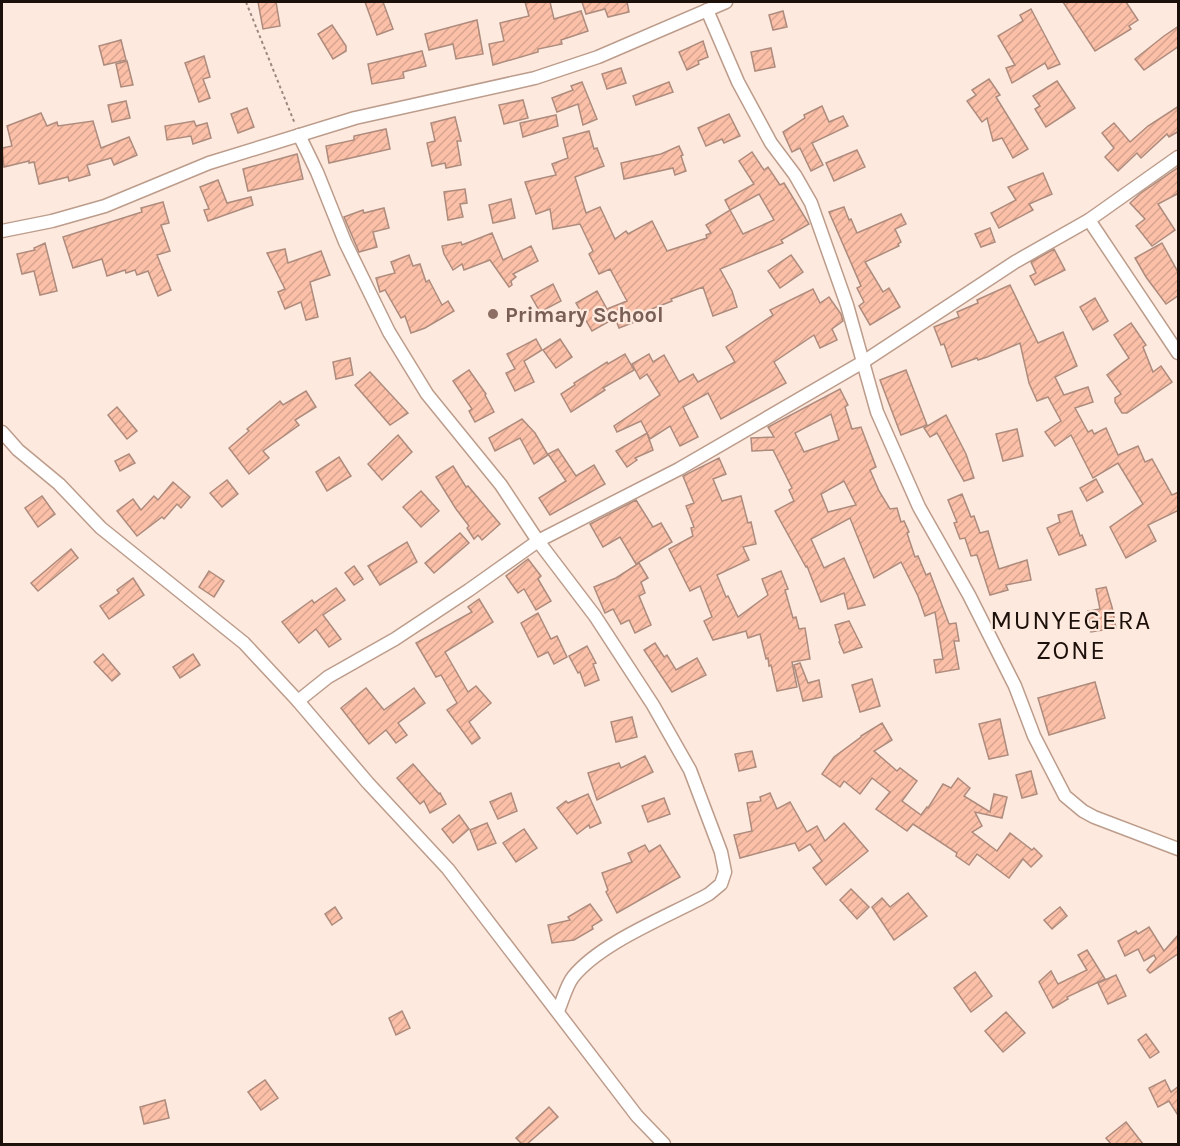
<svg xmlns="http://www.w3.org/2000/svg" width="1180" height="1146" font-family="Karla,sans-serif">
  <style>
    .building { fill: url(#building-hatch); stroke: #ad8b7d; stroke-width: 1.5; fill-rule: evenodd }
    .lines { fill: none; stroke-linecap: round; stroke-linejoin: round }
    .minor-casing { stroke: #bc9c8b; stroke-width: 15 }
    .path { stroke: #9a8980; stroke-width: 2; stroke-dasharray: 3 3; stroke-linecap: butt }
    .minor { stroke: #fff; stroke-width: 12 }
    .education-dot { fill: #8d6e63; stroke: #fee9de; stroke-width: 2 }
    .labels { text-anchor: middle; stroke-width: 4.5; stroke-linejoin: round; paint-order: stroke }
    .education-label { font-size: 22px; font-weight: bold; fill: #785e54; stroke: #fee9de; text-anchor: start }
    .quarter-label { font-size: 26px; letter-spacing: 1.5px; fill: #1c100a; stroke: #fee9de }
  </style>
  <defs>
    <pattern id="building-hatch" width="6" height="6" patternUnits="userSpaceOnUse" patternTransform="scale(1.5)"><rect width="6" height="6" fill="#fcc0a8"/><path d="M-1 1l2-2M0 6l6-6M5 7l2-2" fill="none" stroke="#d7a48f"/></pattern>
  </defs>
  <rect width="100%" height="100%" fill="#fee9de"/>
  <g class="building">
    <path d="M258 2H276L280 26 263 29Z"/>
    <path d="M365 2H383L393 29 377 35Z"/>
    <path d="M525 2H550L554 19 581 11 588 31 561 40 562 44 538 49V52L493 65 489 44 504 41 500 23 529 16Z"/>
    <path d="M582 2H627L629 12 608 17 605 9 586 14Z"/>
    <path d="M1063 2H1126L1138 20 1129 26 1131 29 1095 51Z"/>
    <path d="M1031 9 1060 64 1048 69 1045 63 1012 83 1006 68 1015 65 998 36 1023 21 1020 15Z"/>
    <path d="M783 11 787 27 773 30 769 15Z"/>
    <path d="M477 20 483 54 456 59 453 44 429 50 425 34Z"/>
    <path d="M332 25 346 46V51L333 59 318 34Z"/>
    <path d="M1179 26V46L1144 70 1135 59 1164 36Z"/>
    <path d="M121 40 126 60 104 65 99 46Z"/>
    <path d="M703 41 708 57 698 61 699 64 687 70 679 52Z"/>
    <path d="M771 48 775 67 755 71 751 52Z"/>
    <path d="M422 51 426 66 403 72 404 78 372 84 368 64Z"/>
    <path d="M204 56 210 77 203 79 210 98 199 102 185 63Z"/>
    <path d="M127 61 133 85 121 87 116 64Z"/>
    <path d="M621 68 626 83 607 89 602 74Z"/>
    <path d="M989 79 1000 95 996 97 1028 149 1013 158 1002 138 993 141 987 118 982 122 967 101 976 95 972 90Z"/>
    <path d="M1057 81 1075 108 1046 127 1035 109 1040 106 1033 96Z"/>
    <path d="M582 82 597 119 583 125 578 104 557 112 552 98 573 90 571 86Z"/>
    <path d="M669 82 673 92 636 105 633 96Z"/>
    <path d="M523 100 528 118 504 124 499 105Z"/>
    <path d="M126 101 130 118 112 122 108 105Z"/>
    <path d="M822 106 829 122 843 116 848 126 812 143 823 165 811 171 800 148 792 152 783 132 805 118 804 115Z"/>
    <path d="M1179 106V131L1169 137 1167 134 1141 158 1137 153 1118 171 1105 157 1114 148 1102 133 1114 123 1130 142 1148 126Z"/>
    <path d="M247 108 254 127 238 133 231 114Z"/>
    <path d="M41 113 47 126 57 122 58 126 93 121 101 148 129 137 137 155 114 165 111 158 87 165 90 175 69 181 68 177 39 184 34 162 29 163V161L4 167 2 148 12 146 7 126Z"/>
    <path d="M729 114 740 136 724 143 722 139 706 146 698 128Z"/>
    <path d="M556 115 558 126 523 137 520 123Z"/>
    <path d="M455 117 461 141H457L461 165 446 168 445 163 432 166 427 143 435 141 431 123Z"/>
    <path d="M194 121 196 126 207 123 211 138 193 144 191 136 167 140 165 126Z"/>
    <path d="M386 129 390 149 329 163 326 146 354 140V136Z"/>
    <path d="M589 131 594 149 597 148 604 166 575 177 586 213 600 207 615 239 626 231 628 234 652 221 667 251 707 238 706 235 711 233 706 225 730 210 743 234 774 220 759 194 730 210 725 200 754 184 739 161 752 152 764 170 768 167 780 185 784 183 809 224 781 240 783 243 720 269 732 291 737 307 713 316 703 287 671 299 672 301 654 308 636 318 637 321 619 328 615 318 592 331 576 303 597 291 607 309 627 301 610 269 599 274 589 254 593 251 580 224 553 229 550 209 536 214 525 182 556 175 552 164 568 158 563 138Z"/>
    <path d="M679 146 683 155 681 156 686 171 675 175 673 168 624 179 621 163 661 154Z"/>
    <path d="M857 150 865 167 834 181 826 163Z"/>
    <path d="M297 154 303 179 248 191 243 169Z"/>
    <path d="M1179 167V193L1158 204 1175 230 1152 246 1136 226 1145 219 1130 203 1141 193Z"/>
    <path d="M1043 173 1052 194 1029 204 1033 210 999 228 991 213 1016 200 1008 187Z"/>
    <path d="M218 180 227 203 251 197 253 205 208 221 204 210 209 209 200 187Z"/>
    <path d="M465 189 467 203 460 204 463 217 448 220 444 192Z"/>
    <path d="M511 199 515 218 493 223 489 205Z"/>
    <path d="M163 202 169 223 161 225 170 251 157 255 171 290 158 296 148 271 137 275 135 270 126 273 125 270 107 276 102 259 73 268 63 237 142 212 141 208Z"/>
    <path d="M844 207 849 220 851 219 857 233 901 214 906 224 895 229 901 242 898 244 899 246 865 262 883 292 889 288 900 307 870 325 859 306 864 302 857 288 861 286 829 212Z"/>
    <path d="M384 208 389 228 373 232 377 247 359 252 344 217 363 210 364 213Z"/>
    <path d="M990 228 995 242 981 247 975 234Z"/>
    <path d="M492 233 503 260 531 246 538 261 513 274 516 277 511 281 512 285 509 287 490 260 464 270 462 264 453 270 444 254 442 246 461 242 462 245Z"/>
    <path d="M45 243 57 291 40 295 34 271 22 274 17 254 35 250 34 248Z"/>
    <path d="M1162 243 1179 274V295L1166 304 1146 277 1135 258Z"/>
    <path d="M285 249 288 263 321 251 330 275 310 282 318 317 306 320 301 302 285 309 278 292 285 289 267 253Z"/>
    <path d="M1054 249 1065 270 1035 285 1030 276 1036 273 1031 262Z"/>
    <path d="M409 255 413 266 420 264 426 282 429 280 442 305 448 301 454 311 425 328 411 333 405 316 401 318 385 290 380 292 376 278 395 273 391 262Z"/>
    <path d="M791 255 803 272 780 288 768 271Z"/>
    <path d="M553 284 561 301 540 312 531 296Z"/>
    <path d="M1010 285 1038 343 1063 332 1077 366 1055 377 1064 395 1088 387 1093 402 1075 408 1088 432 1092 430 1094 434 1106 428 1118 455 1138 446 1145 462 1152 459 1172 495 1179 492V510L1148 525 1156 541 1126 558 1110 527 1143 504 1118 463 1093 478 1071 435 1055 446 1045 432 1061 421 1048 397 1037 401 1029 383 1020 343 987 357 978 360 977 358 952 367 944 344 941 345 934 327 959 317 957 312 978 303 977 300Z"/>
    <path d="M813 289 820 303 829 297 841 314 843 321 832 329 837 340 820 348 814 335 774 362 786 383 721 419 708 393 683 407 698 437 680 446 670 426 650 439 641 421 617 432 614 426 660 395 647 374 640 379 632 364 649 354 653 362 664 355 679 382 693 374 698 382 735 362 726 347 773 315 770 310Z"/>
    <path d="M1095 298 1108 321 1093 330 1080 307Z"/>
    <path d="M1131 323 1146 345 1143 347 1153 372 1161 366 1172 382 1127 413H1122L1115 402V398L1121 394 1107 375 1129 358 1114 335Z"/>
    <path d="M536 339 542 350 524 361 534 382 515 391 506 373 515 369 507 354Z"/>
    <path d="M560 339 572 357 556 368 543 350Z"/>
    <path d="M625 354 634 370 603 388 605 390 571 412 561 394 575 385 574 383 607 362 608 364Z"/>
    <path d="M350 358 353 375 336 379 333 362Z"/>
    <path d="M469 370 486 394 485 395 494 412 475 422 469 411 472 409 453 381Z"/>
    <path d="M906 370 927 425 901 435 880 380Z"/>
    <path d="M370 372 408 413 390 425 355 385Z"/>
    <path d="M840 389 848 405 845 407 852 429 861 427 876 467 870 470 879 491 890 509 897 508 901 522 904 521 909 532 907 533 915 557 918 556 926 575 930 573 949 624 956 623 959 641H954L959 669 936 673 934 660 943 659 935 612 925 616 918 596 901 562 874 578 850 518 811 539 824 568 844 558 865 605 848 609 844 593 821 602 807 566 806 567 775 511 794 501 789 490 792 488 773 450 752 451 751 438 774 437 768 427ZM831 414 839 440 804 452 795 433ZM844 481 856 505 828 512 821 494Z"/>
    <path d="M306 391 316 407 295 420 299 425 263 451 269 458 249 474 229 448 249 431 247 429 280 401 283 405Z"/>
    <path d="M117 407 137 431 127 439 108 415Z"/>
    <path d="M946 415 966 454 974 478 964 481 937 433 930 437 924 428Z"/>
    <path d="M522 419 535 433 548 455 534 464 520 438 495 451 489 438Z"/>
    <path d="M1017 429 1023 456 1003 461 996 434Z"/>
    <path d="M647 433 653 450 635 458 637 460 627 467 616 451Z"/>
    <path d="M398 435 412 452 382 480 368 464Z"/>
    <path d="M558 449 576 476 594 465 605 484 550 515 539 498 566 481 548 454Z"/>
    <path d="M129 454 135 463 120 471 115 461Z"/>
    <path d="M339 457 351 476 327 491 316 472Z"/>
    <path d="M719 458 726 474 713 479 722 501 741 496 748 523 751 522 756 544 743 547 749 560 717 575 726 597 728 596 738 617 768 595 762 579 781 571 788 589 785 590 793 618 796 617 799 629 805 628 810 659 792 662 797 687 777 691 771 665 769 666 768 658 766 659 760 634 748 638 746 631 713 640 704 621 712 617 700 586 690 591 669 549 693 536 691 528 694 527 686 506 694 503 683 476Z"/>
    <path d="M453 466 466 487 468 486 500 524 482 540 478 535 474 539 467 528 469 526 456 509 436 477Z"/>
    <path d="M1096 479 1103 492 1087 501 1080 488Z"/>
    <path d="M227 480 238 494 222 507 210 493Z"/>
    <path d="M173 482 190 497 181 508 177 504 164 519 162 517 137 536 117 511 133 499 141 510 154 496 158 500Z"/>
    <path d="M421 491 439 511 421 527 403 507Z"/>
    <path d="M962 494 971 517 974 516 980 533 988 531 999 569 1027 560 1031 580 1006 585 1008 590 990 595 977 555 971 556 965 538 960 539 954 523 957 522 948 500Z"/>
    <path d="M42 496 55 514 38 527 25 508Z"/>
    <path d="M636 500 653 527 661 523 672 542 636 564 620 537 603 547 590 524Z"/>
    <path d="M1072 511 1080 536 1082 535 1086 545 1059 555 1047 528 1060 522 1058 515Z"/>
    <path d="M460 533 469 543 434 573 425 563Z"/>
    <path d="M407 542 417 562 380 585 368 566Z"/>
    <path d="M71 549 78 558 38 591 31 583Z"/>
    <path d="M528 559 541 576 538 579 551 601 536 610 524 589 518 593 506 576Z"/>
    <path d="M639 563 648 578 641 582 645 593 639 596 651 625 635 633 629 620 621 624 613 609 605 613 594 587 616 578Z"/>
    <path d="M354 566 363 579 354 585 345 573Z"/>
    <path d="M209 571 224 581 214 597 199 587Z"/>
    <path d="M133 578 144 595 109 619 100 606 119 593 117 590Z"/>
    <path d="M1106 587 1112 607 1116 628 1091 632 1088 611 1100 609 1096 589Z"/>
    <path d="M336 588 345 600 323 615 341 639 329 647 316 629 299 643 282 622 312 600 314 603Z"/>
    <path d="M479 599 493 622 445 652 468 692 476 686 491 703 469 722 480 738 472 744 447 710 457 703 441 675 436 677 416 643 472 612 468 607Z"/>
    <path d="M538 613 551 639 557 636 567 657 554 664 548 652 538 657 521 623Z"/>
    <path d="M849 621 862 647 844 653 839 642 840 641 835 625Z"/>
    <path d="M655 643 664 657 667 655 676 670 697 658 706 675 672 692 644 650Z"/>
    <path d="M587 646 596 663 593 664 599 680 585 686 580 672 578 673 569 656Z"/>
    <path d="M103 654 120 674 112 681 94 662Z"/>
    <path d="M193 654 200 665 180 678 173 667Z"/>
    <path d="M800 663 808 683 819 680 822 697 803 701 794 665Z"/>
    <path d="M872 679 880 706 860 712 852 685Z"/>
    <path d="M1095 682 1105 718 1049 735 1038 698Z"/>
    <path d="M366 688 384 710 414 688 425 703 398 723 407 735 396 743 386 730 369 744 341 708Z"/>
    <path d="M632 717 637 737 616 742 611 722Z"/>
    <path d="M1000 719 1008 755 989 759 979 724Z"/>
    <path d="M882 723 892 740 874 751 897 771 900 768 917 781 902 801 921 815 927 807 928 808 943 784 951 788 958 778 970 788 964 796 990 812 994 794 1007 797 1002 818 975 812 982 826 972 832 997 851 1010 833 1032 850 1034 848 1042 856 1031 867 1023 859 1009 878 977 854 969 865 956 856 957 853 913 824 907 831 876 809 890 792 872 778 860 794 844 781 840 787 822 774 834 757 861 737V736Z"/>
    <path d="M752 751 756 767 739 771 735 754Z"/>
    <path d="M645 756 653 772 597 800 588 773 619 763 621 768Z"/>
    <path d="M413 764 439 794 440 793 446 804 430 813 424 801 420 804 397 778Z"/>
    <path d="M1031 771 1037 794 1022 798 1016 775Z"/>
    <path d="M511 793 517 811 498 819 490 802Z"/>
    <path d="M770 793 777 809 790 802 807 832 817 826 825 841 844 823 868 851 826 885 813 868 822 861 810 844 799 851 795 843 740 858 734 835 752 831 747 803 761 801 760 797Z"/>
    <path d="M588 794 601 823 590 828 589 825 577 834 557 808 566 801 568 803Z"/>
    <path d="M664 798 670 814 648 822 642 806Z"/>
    <path d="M459 815 469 829 453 843 442 829Z"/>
    <path d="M487 823 496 843 478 850 470 830Z"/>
    <path d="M524 829 537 848 516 862 503 843Z"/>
    <path d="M645 845 649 852 660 845 680 877 617 913 606 892 608 890 602 873 632 862 628 853Z"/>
    <path d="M851 889 869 907 857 919 840 900Z"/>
    <path d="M908 893 927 916 894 940 872 907 882 898 890 907Z"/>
    <path d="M590 904 602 920 592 926 593 929 574 940 552 943 548 925 570 920 568 917Z"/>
    <path d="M335 907 342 918 332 925 325 914Z"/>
    <path d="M1060 907 1067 916 1052 929 1044 920Z"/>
    <path d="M1149 927 1164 951 1179 934V953L1150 973 1147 970 1156 959 1154 955 1144 961 1138 949 1125 956 1118 941 1136 931 1138 934Z"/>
    <path d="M1087 950 1105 979 1067 997 1068 999 1053 1008 1039 982 1051 971 1058 984 1087 970 1078 955Z"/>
    <path d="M975 972 992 996 971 1012 954 988Z"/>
    <path d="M1116 975 1126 996 1108 1004 1098 983Z"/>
    <path d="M402 1011 410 1028 396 1035 389 1018Z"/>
    <path d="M1006 1012 1025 1033 1003 1052 985 1031Z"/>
    <path d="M1146 1034 1159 1052 1150 1058 1138 1040Z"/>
    <path d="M265 1080 278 1098 261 1110 248 1092Z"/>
    <path d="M1165 1080 1171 1092 1179 1086V1117L1169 1101 1158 1107 1149 1088Z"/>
    <path d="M165 1100 169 1118 144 1124 140 1107Z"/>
    <path d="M549 1107 558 1117 527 1144H522L516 1138Z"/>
    <path d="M1126 1122 1143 1144H1111L1106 1138Z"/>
  </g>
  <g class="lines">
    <defs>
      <g id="minor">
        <path d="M707 10 738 82 771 143 795 175 811 203 847 305 877 412 919 507 969 595 1015 686 1034 736 1065 796 1083 811 1094 817 1178 849"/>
        <path d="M299 135 317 172 345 242 389 332 427 394 501 485 538 541 595 616 653 705 690 770 721 852 725 872 721 884 709 894C669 916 601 942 573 977 566 986 563 1000 558 1011"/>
        <path d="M1089 220 1178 353"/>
        <path d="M2 231 52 221 105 206 209 163 355 118 535 78 598 57 726 2"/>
        <path d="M2 432 18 450 59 484 101 528 244 643 298 701 368 783 448 869 637 1116 664 1144"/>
        <path d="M298 701 328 677 395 639 469 590 538 541 679 469 863 362 1015 262 1089 220 1178 157"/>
      </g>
    </defs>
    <use href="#minor" class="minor-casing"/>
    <path class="path" d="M246 2 295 124"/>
    <use href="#minor" class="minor"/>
  </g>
  <circle class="education-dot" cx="493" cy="314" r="6"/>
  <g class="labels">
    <g class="education-label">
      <text x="505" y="322">Primary School</text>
    </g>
    <g class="quarter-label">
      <text x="1071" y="629">MUNYEGERA<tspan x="1071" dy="30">ZONE</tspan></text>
    </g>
  </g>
  <rect width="1180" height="1146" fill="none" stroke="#1c100a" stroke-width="6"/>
</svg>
